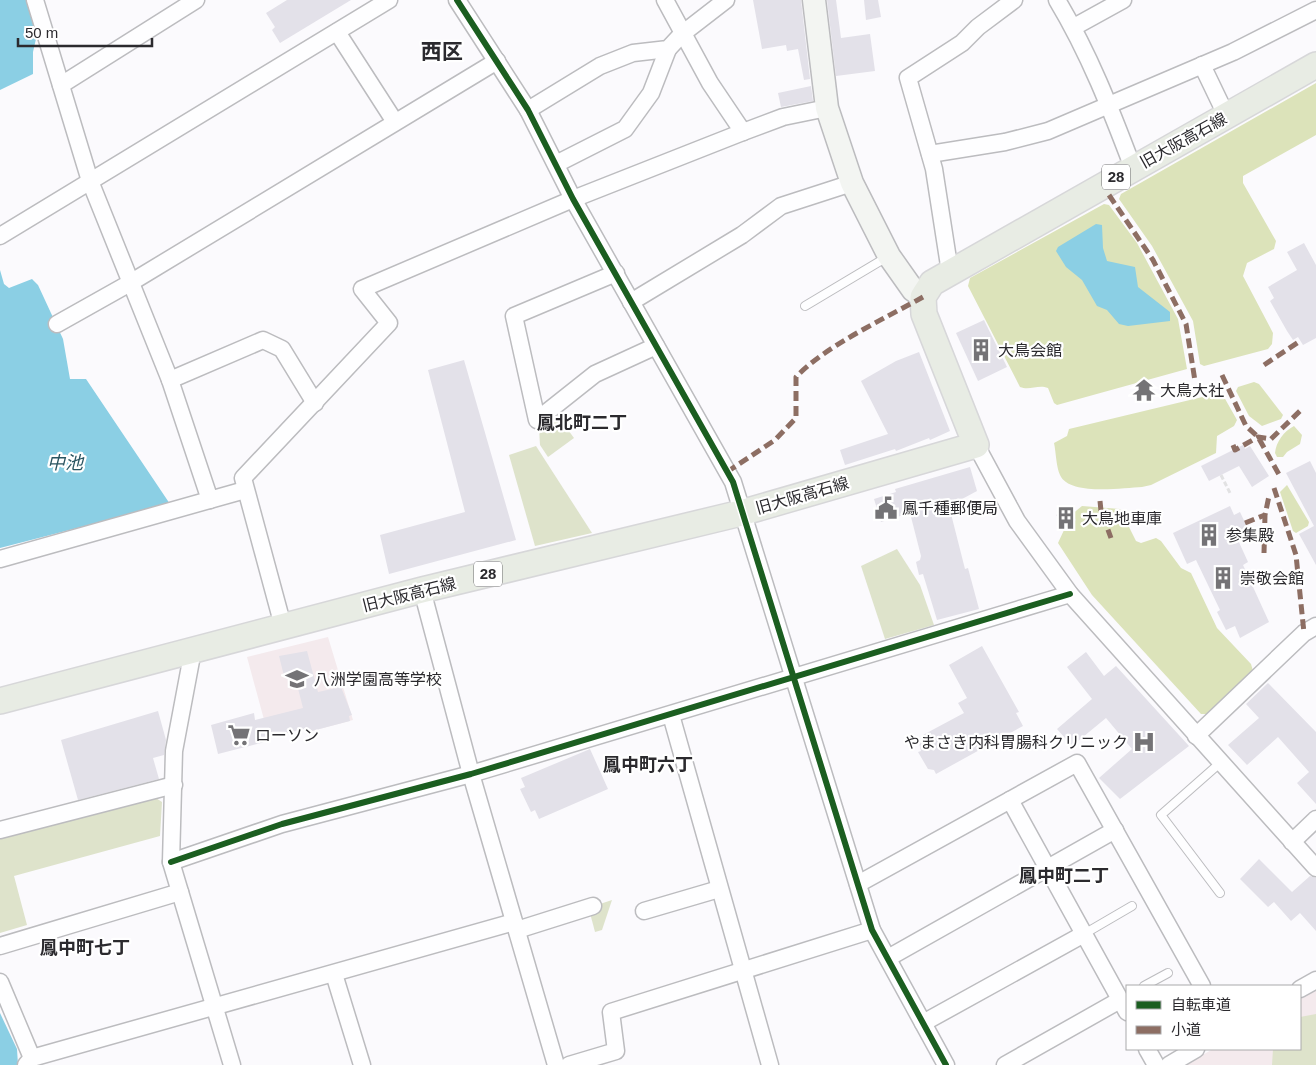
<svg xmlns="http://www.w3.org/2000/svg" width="1316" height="1065" font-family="Arial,'Noto Sans JP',sans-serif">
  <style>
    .education { fill: #f4eaed }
    .green { fill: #dee3cb }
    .forest { fill: #dce3ba }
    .water { fill: #8bcfe4 }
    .building { fill: #e3e1e9 }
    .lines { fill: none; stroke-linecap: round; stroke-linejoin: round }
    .lane-casing { stroke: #bcbcbf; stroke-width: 10 }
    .street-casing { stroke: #bcbcbf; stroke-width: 19 }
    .secondary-casing { stroke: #bcbcbf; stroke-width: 25 }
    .primary-casing { stroke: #d7d7d9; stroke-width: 28 }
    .path { stroke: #e2e2e3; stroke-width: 3; stroke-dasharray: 5 2.5; stroke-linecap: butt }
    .lane { stroke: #fefeff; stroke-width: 8 }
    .street { stroke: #fefeff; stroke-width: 16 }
    .secondary { stroke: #f3f5f2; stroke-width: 22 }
    .primary { stroke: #e8ece4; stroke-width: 25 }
    .quiet { stroke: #8d6e63; stroke-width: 5; stroke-dasharray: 10 5; stroke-linecap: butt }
    .cycleway-casing { stroke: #fff; stroke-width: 9 }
    .cycleway { stroke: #1b5e20; stroke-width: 6 }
    .labels { text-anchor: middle; stroke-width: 4.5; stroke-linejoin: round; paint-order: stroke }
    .shield { fill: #fff; stroke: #6b6a6d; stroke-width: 1 }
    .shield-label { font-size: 15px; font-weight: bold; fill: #2b2a2e }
    .street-label { font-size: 16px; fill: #2b2a2e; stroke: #fff }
    .poi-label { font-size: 16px; fill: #2b2a2e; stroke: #fff; text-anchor: start }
    .neighbourhood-label { font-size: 18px; font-weight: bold; fill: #2b2a2e; stroke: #fff }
    .water-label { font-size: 18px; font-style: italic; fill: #295461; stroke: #fff }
    .district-label { font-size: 21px; font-weight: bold; fill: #2b2a2e; stroke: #fff }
  </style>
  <rect width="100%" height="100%" fill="#fbfafd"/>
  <g class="education">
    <path d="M328 637 353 720 308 732 307 728 269 738 247 657Z"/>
    <path d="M1316 990V1065H1185L1213 1049H1300V999Z"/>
  </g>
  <g class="green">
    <path d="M557 415 574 438 548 457 540 445 539 428Z"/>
    <path d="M536 446 592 533 535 546 509 455Z"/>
    <path d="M897 549 920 585 934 625 885 639 861 566Z"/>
    <path d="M153 796 162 802 160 836 14 876 27 925 0 933V836Z"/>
    <path d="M612 900 602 930 595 932 590 913 597 905Z"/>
    <path d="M1316 1014V1065H1272L1273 1049H1300V1017Z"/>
  </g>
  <g class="forest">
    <path d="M1316 83V135L1243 176V183L1276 241 1274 249 1247 263 1243 276 1273 333 1272 344 1268 349 1204 366 1200 364 1193 321 1152 246 1119 199 1121 194Z"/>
    <path d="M1104 204 1109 205 1137 243 1178 319 1187 369 1057 405 1054 403 1048 388C1038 384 1030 391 1020 387L968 286 970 278Z"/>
    <path d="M1254 382 1259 384 1283 415 1281 419 1262 426 1249 416 1236 391 1238 387Z"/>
    <path d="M1219 393 1224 397 1237 420 1234 426 1217 436 1216 453 1151 485 1142 487C1122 488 1069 496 1060 475 1056 466 1056 452 1054 443L1067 436 1069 429Z"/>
    <path d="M1294 426 1302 435 1300 444 1287 452 1283 457H1277L1275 453C1276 442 1284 431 1294 426Z"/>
    <path d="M1287 485 1309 522 1308 526 1296 533 1293 531 1280 492Z"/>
    <path d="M1082 506 1120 509 1136 541 1141 543 1156 538 1161 541 1181 568 1191 573 1217 628 1251 664 1253 671 1210 714H1201L1092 595 1058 543 1071 515Z"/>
  </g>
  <g class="water">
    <path d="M0 0H33L38 30 33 52V74L0 90Z"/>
    <path d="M1096 224 1102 225 1103 248 1107 261 1135 267 1138 287 1170 312V321L1128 326 1119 324 1107 310 1097 306 1082 280 1066 267 1056 251 1058 247Z"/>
    <path d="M0 270 4 284 9 288 32 279 38 285 63 339 70 379H86L170 504 0 548Z"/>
    <path d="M0 1013 17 1049 18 1065H0Z"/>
  </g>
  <g class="building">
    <path d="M287 0H351L280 43 272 30 275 27 266 13Z"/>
    <path d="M753 0H801L810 79 804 80 798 49 787 51 786 45 762 49Z"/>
    <path d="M827 0H836L841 38 870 34 875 71 836 76Z"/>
    <path d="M864 0H878L881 17 866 20Z"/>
    <path d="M811 86 813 101 781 107 778 93Z"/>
    <path d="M1304 243 1316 265V338L1303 345 1298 337 1293 340 1287 331 1270 301 1274 298 1268 287 1297 270 1287 252Z"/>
    <path d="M984 320 1007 367 978 381 956 333Z"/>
    <path d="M919 352 950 431 930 440 929 438 896 451 895 449 845 465 840 450 888 434 861 381 896 361Z"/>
    <path d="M464 360 516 540 389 574 380 535 465 512 428 370Z"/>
    <path d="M1243 445 1245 449 1250 446 1269 476 1252 487 1239 466 1209 481 1201 466Z"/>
    <path d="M1310 461 1316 473V565L1299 534 1314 526 1286 473Z"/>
    <path d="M970 467 977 491 949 506 965 569 968 568 979 609 937 620 923 574 919 575 916 562 920 560 921 556 910 513 881 522 874 499 896 492 895 489Z"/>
    <path d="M1230 506 1234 515 1240 512 1249 531 1238 540 1248 562 1243 565 1269 622 1240 638 1235 626 1226 630 1217 612 1220 610 1196 560 1187 564 1173 533Z"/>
    <path d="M1067 508 1076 520 1065 528 1056 515Z"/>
    <path d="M982 646 1019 712 1016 713 1023 726 936 774 934 770 928 769 918 752 921 751 919 743 923 741 921 736 964 713 958 703 967 698 949 665Z"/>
    <path d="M307 651 318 692 341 687 352 715 349 716 350 721 308 732 307 728 294 731 266 738 267 741 261 743 218 754 211 725 254 713 255 720 303 708 294 673 284 676 279 656Z"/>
    <path d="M1086 652 1104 676 1116 666 1189 746 1120 799 1099 778 1132 749 1106 718 1072 746 1057 729 1092 699 1067 667Z"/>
    <path d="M1268 683 1316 732V804L1297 783 1309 772 1278 737 1247 765 1228 745 1259 718 1246 704Z"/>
    <path d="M158 711 166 740 164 755 153 758 159 779 78 800 61 740Z"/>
    <path d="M590 749 608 789 539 819 535 810 531 812 520 789 525 787 521 778Z"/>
    <path d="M1259 859 1292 892 1310 876 1316 878V931L1300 913 1291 921 1274 902 1268 907 1240 879Z"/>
  </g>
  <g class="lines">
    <defs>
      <g id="lane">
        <path d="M805 306 887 257"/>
        <path d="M1220 893 1161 815 1220 763"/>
        <path d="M1084 934 1132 906"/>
        <path d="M1144 986 1168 973"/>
      </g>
      <g id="street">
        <path d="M35 0 90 181 170 380 210 500"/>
        <path d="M457 0 528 110 573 199 733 482 872 930 946 1065"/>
        <path d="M665 0 710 83 743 132"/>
        <path d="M1057 0C1089 53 1111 110 1133 168"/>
        <path d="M1074 27 1123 0"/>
        <path d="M337 32 395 122"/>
        <path d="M1202 65 1226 115"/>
        <path d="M61 85 196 0"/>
        <path d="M528 110 600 66 633 53 668 49 682 34 726 0"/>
        <path d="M930 154 1005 142 1048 131 1233 52 1316 10"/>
        <path d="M556 164 625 129 651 93 668 49"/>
        <path d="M0 236 389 0"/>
        <path d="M950 272 934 169 908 78 962 43 978 27 1014 0"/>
        <path d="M616 273 514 316 537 420 595 374 656 346"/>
        <path d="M631 302 742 235 781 206 852 183"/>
        <path d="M57 324 130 283 497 61"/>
        <path d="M170 380 263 340 282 349 315 403"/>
        <path d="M976 445 1017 521 1070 594 1316 868"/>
        <path d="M0 559 245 490"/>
        <path d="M422 590 471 774 556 1065"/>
        <path d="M283 626 243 478 389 323 362 289 573 199 743 132 783 117 827 108"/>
        <path d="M193 650 174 751 171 862 232 1065"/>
        <path d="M671 715 770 1065"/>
        <path d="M1196 736 1304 633 1316 626"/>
        <path d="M1010 800 1127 1012"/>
        <path d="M0 830 174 785"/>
        <path d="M1292 842 1316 819"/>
        <path d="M171 862 282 824 471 774 1070 594"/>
        <path d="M858 884 1077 763 1202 986"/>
        <path d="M644 911 719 889"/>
        <path d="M517 930 593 906"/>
        <path d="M0 946 180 892"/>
        <path d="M888 958 1115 830"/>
        <path d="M334 974 362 1065"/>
        <path d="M0 982 32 1058 26 1065"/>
        <path d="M1300 989 1316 980"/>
        <path d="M923 1023 1084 934"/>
        <path d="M1147 1049 1156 1065"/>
        <path d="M32 1058 514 922"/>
        <path d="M569 1065 616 1051 611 1012 872 930"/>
        <path d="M1005 1065 1120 1000"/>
        <path d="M1169 1065 1196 1049"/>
      </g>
      <path id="secondary" d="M814 0 827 108 852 183 889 256 913 290 923 297"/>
      <path id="primary" d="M0 701 422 590 741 513 976 445 924 314 923 297 932 283 1316 65"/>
    </defs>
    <use href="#lane" class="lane-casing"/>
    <use href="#street" class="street-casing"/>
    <use href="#secondary" class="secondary-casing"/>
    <use href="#primary" class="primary-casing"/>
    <path class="path" d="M1221 475 1230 493"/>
    <use href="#lane" class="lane"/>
    <use href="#street" class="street"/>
    <use href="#secondary" class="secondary"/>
    <use href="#primary" class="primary"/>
    <g class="quiet">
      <path d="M1109 195 1153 260 1186 324 1195 381"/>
      <path d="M1264 365 1300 341"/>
      <path d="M1222 375 1246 426 1258 437 1281 478"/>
      <path d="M1233 445 1235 450 1258 437 1271 439 1301 410"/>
      <path d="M727 472 775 440 796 418V377C825 346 886 318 923 297"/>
      <path d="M1274 488 1296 555 1304 633"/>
      <path d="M1100 501 1101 511 1111 538"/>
      <path d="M1245 523 1265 515"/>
      <path d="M1264 553 1265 515 1269 496"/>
    </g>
    <defs>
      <g id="cycleway">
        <path d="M457 0 528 110 573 199 733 482 872 930 946 1065"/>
        <path d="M171 862 282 824 471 774 1070 594"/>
      </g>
    </defs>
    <use href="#cycleway" class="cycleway-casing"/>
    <use href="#cycleway" class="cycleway"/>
  </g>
  <defs>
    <symbol id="building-bare" viewBox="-9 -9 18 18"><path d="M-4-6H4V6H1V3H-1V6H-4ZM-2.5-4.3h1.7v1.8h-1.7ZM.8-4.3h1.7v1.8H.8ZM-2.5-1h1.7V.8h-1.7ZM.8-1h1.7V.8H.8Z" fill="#747376" stroke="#fff" stroke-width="2.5" paint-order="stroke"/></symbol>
    <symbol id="temple-bare" viewBox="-9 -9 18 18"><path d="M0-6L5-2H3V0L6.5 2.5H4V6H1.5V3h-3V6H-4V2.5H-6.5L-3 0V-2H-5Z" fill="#747376" stroke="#fff" stroke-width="2.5" paint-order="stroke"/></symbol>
    <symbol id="civic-bare" viewBox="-9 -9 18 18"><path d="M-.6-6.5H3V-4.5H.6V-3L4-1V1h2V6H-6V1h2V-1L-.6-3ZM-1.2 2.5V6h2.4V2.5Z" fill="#747376" stroke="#fff" stroke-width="2.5" paint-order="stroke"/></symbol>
    <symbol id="school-bare" viewBox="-9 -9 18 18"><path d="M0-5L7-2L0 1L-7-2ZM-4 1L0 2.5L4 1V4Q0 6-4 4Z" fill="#747376" stroke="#fff" stroke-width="2.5" paint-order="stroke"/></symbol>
    <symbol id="supermarket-bare" viewBox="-9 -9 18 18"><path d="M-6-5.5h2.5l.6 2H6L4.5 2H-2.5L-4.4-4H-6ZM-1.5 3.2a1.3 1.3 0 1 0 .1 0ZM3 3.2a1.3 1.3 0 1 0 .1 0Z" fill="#747376" stroke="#fff" stroke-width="2.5" paint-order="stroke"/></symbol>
    <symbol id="hospital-bare" viewBox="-9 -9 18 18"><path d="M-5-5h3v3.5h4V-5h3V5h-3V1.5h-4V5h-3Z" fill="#747376" stroke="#fff" stroke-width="2.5" paint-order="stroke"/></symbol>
  </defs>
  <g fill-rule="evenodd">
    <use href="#building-bare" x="965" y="334" width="32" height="32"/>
    <use href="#temple-bare" x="1128" y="374" width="32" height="32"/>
    <use href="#civic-bare" x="870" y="492" width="32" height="32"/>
    <use href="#building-bare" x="1050" y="502" width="32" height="32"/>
    <use href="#building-bare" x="1193" y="519" width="32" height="32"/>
    <use href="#building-bare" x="1207" y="562" width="32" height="32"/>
    <use href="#school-bare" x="281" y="663" width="32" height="32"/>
    <use href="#supermarket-bare" x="223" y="719" width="32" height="32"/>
    <use href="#hospital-bare" x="1128" y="726" width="32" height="32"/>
  </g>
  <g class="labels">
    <g class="shield">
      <rect x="1102" y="164.5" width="28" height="25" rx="4"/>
      <rect x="474" y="561.5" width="28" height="25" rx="4"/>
    </g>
    <g class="shield-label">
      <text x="1116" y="182">28</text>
      <text x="488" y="579">28</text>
    </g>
    <g class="street-label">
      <text transform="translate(1183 140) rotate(-29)" y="6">旧大阪高石線</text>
      <text transform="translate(802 495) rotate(-16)" y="6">旧大阪高石線</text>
      <text transform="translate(409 594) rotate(-14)" y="6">旧大阪高石線</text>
    </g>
    <g class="poi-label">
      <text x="998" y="356">大鳥会館</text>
      <text x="1160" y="396">大鳥大社</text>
      <text x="902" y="514">鳳千種郵便局</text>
      <text x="1082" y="524">大鳥地車庫</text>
      <text x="1226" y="541">参集殿</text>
      <text x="1240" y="584">崇敬会館</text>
      <text x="314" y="685">八洲学園高等学校</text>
      <text x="255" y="741">ローソン</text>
      <text x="1128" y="748" text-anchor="end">やまさき内科胃腸科クリニック</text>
    </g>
    <g class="neighbourhood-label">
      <text x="582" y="429">鳳北町二丁</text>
      <text x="648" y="771">鳳中町六丁</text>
      <text x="1064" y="882">鳳中町二丁</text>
      <text x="85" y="954">鳳中町七丁</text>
    </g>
    <g class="water-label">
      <text x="65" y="469">中池</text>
    </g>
    <g class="district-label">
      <text x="442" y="59">西区</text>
    </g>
  </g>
  <rect x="1126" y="985" width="175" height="65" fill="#ffffff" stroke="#aaaaab"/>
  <rect x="1136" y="1001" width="25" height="8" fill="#1b5e20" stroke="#aaaaab"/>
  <text x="1171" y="1010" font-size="15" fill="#2b2a2e">自転車道</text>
  <rect x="1136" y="1026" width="25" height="8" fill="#8d6e63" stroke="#aaaaab"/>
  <text x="1171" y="1035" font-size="15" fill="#2b2a2e">小道</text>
  <path d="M18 38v8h134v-8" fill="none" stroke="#2b2a2e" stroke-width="2.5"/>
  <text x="25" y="38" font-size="15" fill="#2b2a2e" stroke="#ffffff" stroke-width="4" paint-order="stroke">50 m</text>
</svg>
